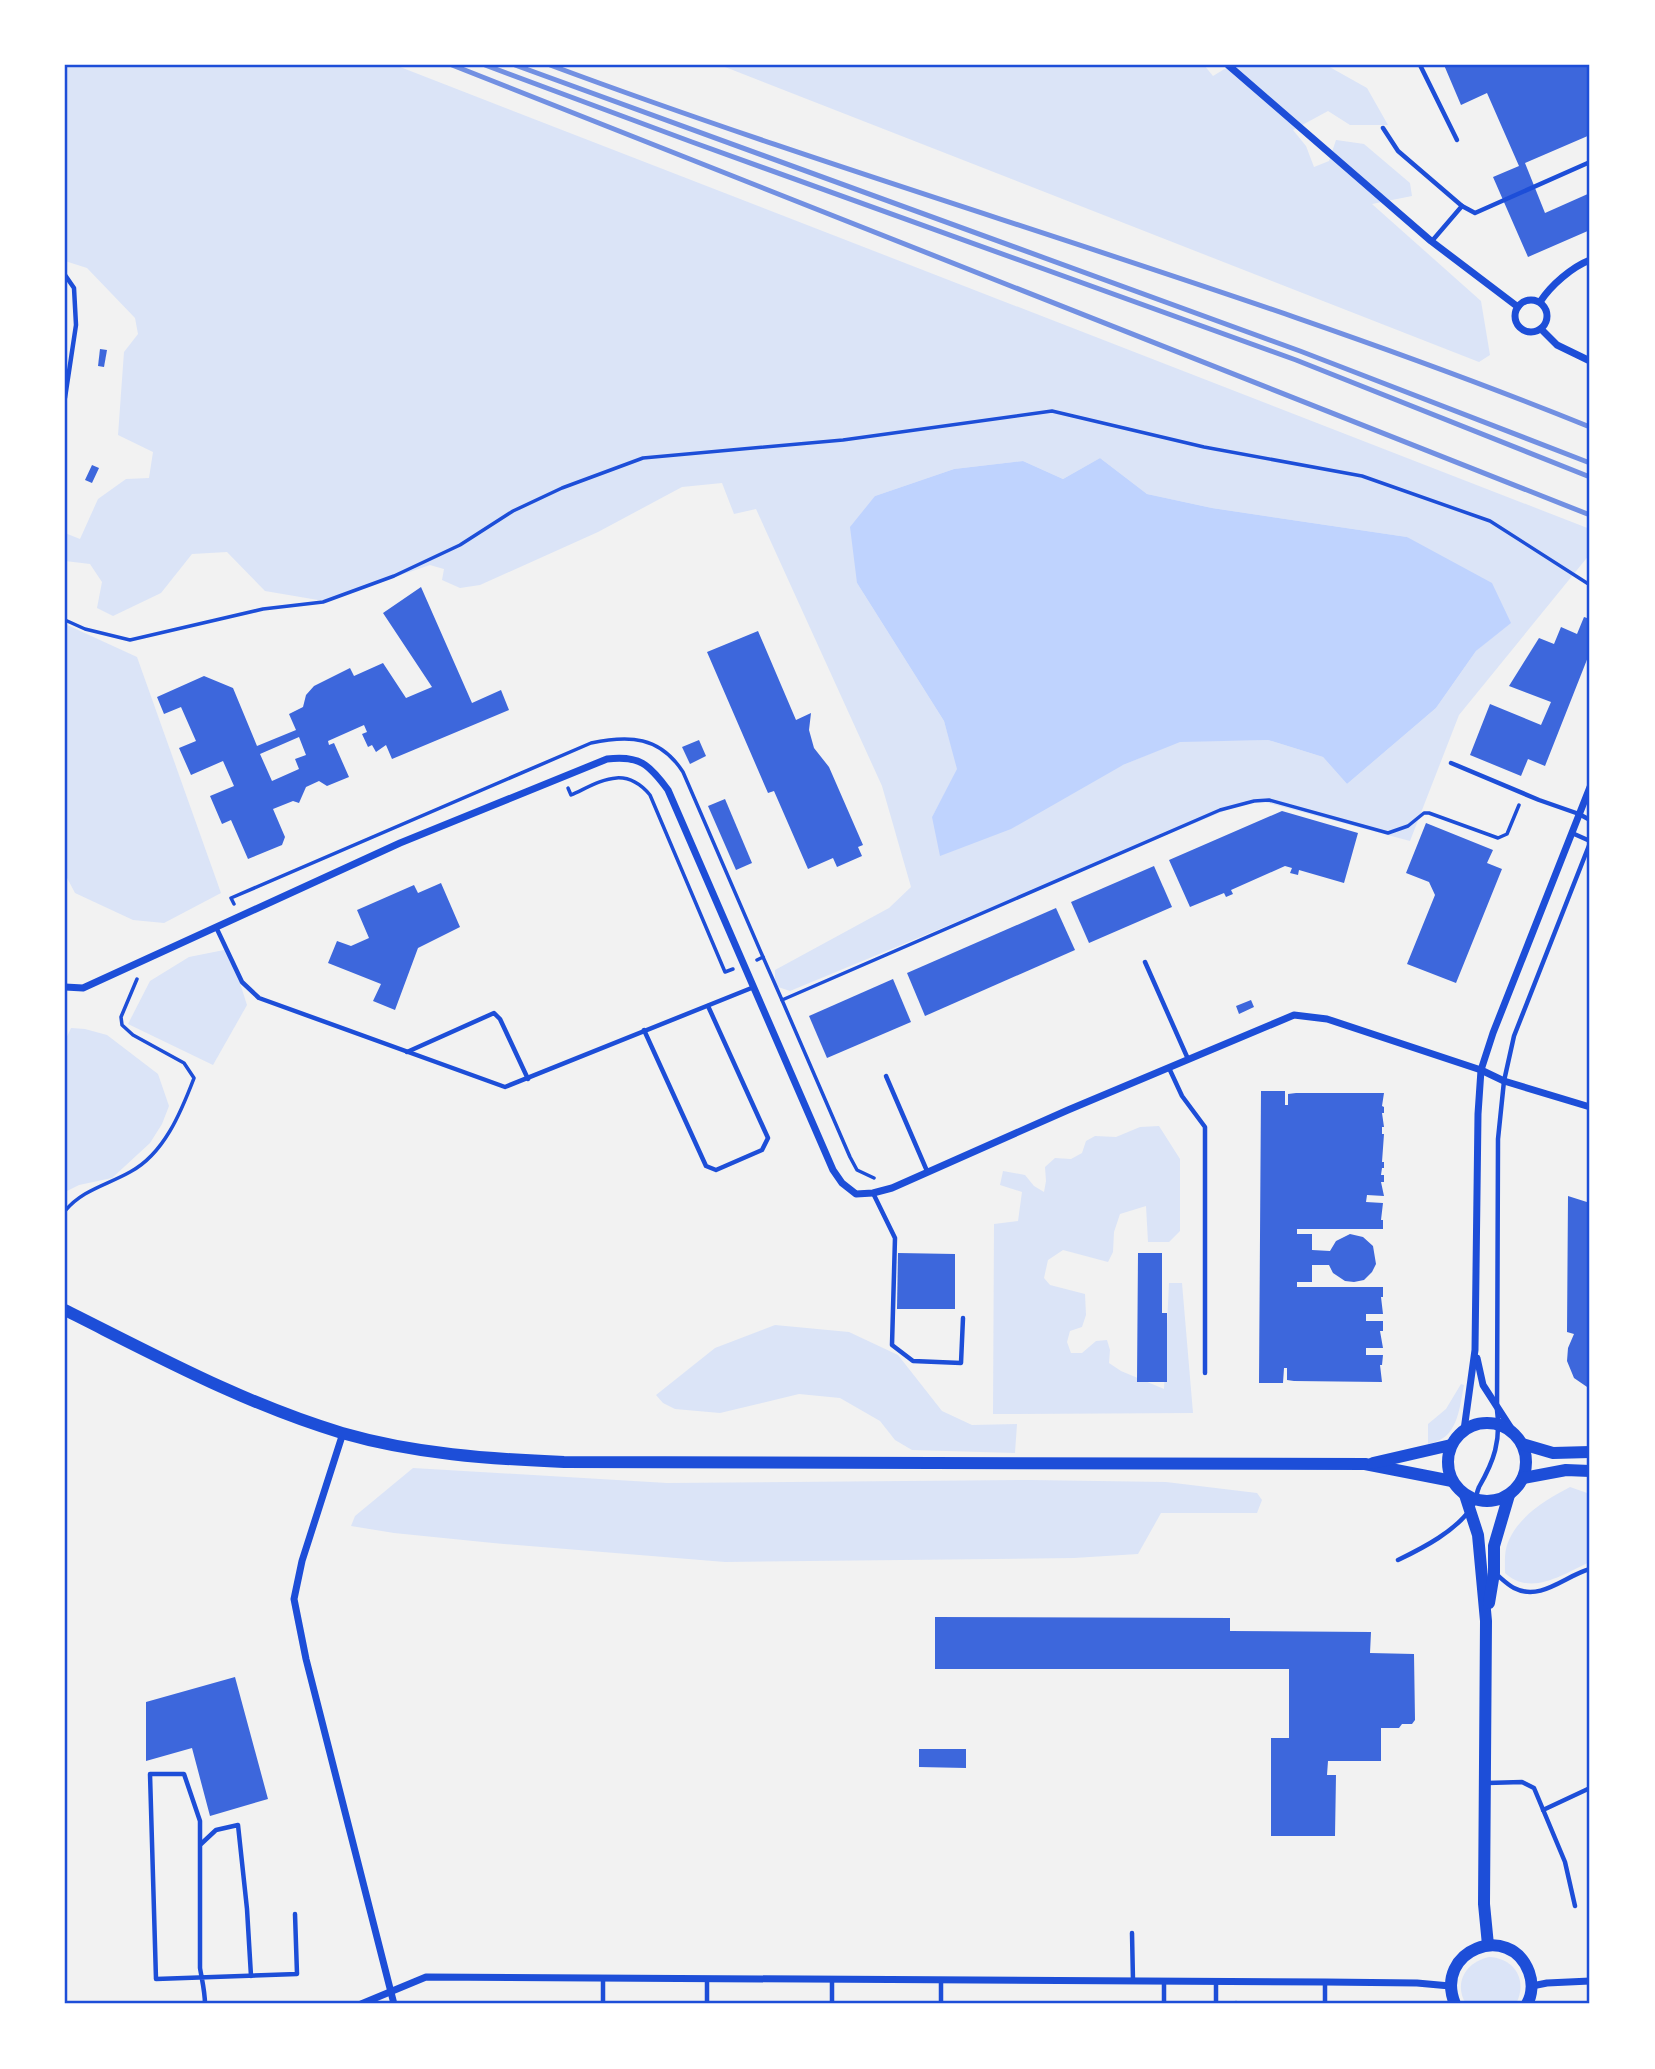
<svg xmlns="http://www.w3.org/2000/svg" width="1655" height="2069" font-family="'Asap Condensed',sans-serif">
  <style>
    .green { fill: #dbe4f7; fill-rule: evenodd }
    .water { fill: #bfd3fe }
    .building { fill: #3d67dc; fill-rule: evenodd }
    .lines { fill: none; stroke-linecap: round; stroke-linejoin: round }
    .path { stroke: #1d4ed8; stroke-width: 3.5 }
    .service { stroke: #1d4ed8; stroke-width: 4.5 }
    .minor { stroke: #1d4ed8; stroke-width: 7 }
    .tertiary { stroke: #1d4ed8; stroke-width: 12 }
    .rail { stroke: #7290e2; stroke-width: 5 }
    .neatline { fill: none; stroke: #1d4ed8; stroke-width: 2.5 }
  </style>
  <rect width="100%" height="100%" fill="#f2f2f2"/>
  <g class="green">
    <path d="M65 65H395L1590 529V554L1459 715 1410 841 1253 799 790 991 775 986V970L889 908 911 887 882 786 756 509 734 514 722 483 682 487 598 532 480 585 460 588 442 580 444 569 430 565 324 601 265 591 227 552 192 554 161 593 113 616 97 608 102 582 90 564 65 561V533L80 539 98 499 126 479 149 478 153 452 118 435 124 352 138 334 135 318 87 268 65 261ZM1100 458 1147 494 1212 508 1407 537 1510 622 1476 651 1436 708 1347 784 1323 757 1268 740 1180 741 1123 765 932 817 958 769 944 721 857 583 875 496 954 469 1023 461 1063 479Z"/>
    <path d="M720 65H1204L1213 76 1231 65H1326L1367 88 1388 125H1350L1328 111 1293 130 1306 146 1314 167 1329 161 1336 140 1364 144 1410 183 1412 196 1372 204 1481 301 1490 355 1479 362Z"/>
    <path d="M65 624 137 657 221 893 164 923 133 920 75 893 65 874Z"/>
    <path d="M229 949 247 1005 213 1065 128 1024 150 981 189 957Z"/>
    <path d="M71 1028 85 1029 107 1035 158 1074 169 1106 162 1124 150 1143 112 1178 79 1185 65 1192V1041Z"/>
    <path d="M1159 1126 1180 1159V1231L1169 1242H1148L1146 1206 1120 1214 1114 1232 1113 1252 1108 1262 1063 1250 1048 1260 1044 1278 1050 1285 1085 1294 1086 1315 1082 1327 1070 1331 1067 1342 1071 1353H1082L1096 1341 1107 1340 1110 1350 1109 1363 1121 1371 1164 1389 1169 1283H1182L1193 1413 993 1414 994 1224 1018 1221 1022 1192 1000 1185 1003 1171 1025 1175 1034 1186 1044 1192 1046 1181 1045 1167 1055 1158 1071 1159 1082 1153 1086 1141 1095 1136 1116 1137 1140 1127Z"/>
    <path d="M775 1325 849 1332 898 1355 942 1411 972 1425 1017 1424 1015 1453 912 1450 895 1440 880 1421 840 1398 799 1394 720 1413 675 1409 663 1403 656 1395 715 1348Z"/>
    <path d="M1461 1384 1464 1385C1459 1410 1458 1439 1428 1444V1424L1446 1409Z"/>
    <path d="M413 1468 667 1483 1031 1480 1166 1482 1257 1493 1262 1500 1257 1513H1161L1138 1554 1074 1558 725 1562 493 1543 394 1533 351 1526 355 1516Z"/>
    <path d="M1570 1487 1590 1494V1562C1563 1574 1531 1597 1505 1573 1505 1562 1504 1550 1509 1540 1520 1515 1547 1499 1570 1487Z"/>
    <path d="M1489 1957C1515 1958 1528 1981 1516 2004H1466C1453 1983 1466 1962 1489 1957Z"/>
  </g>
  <path class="water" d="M1100 458 1147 494 1212 508 1407 537 1492 583 1511 623 1476 651 1436 708 1347 784 1323 757 1268 740 1180 742 1123 765 1011 829 940 856 932 817 957 769 944 721 857 583 850 527 875 496 954 469 1023 461 1063 479Z"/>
  <g class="building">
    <path d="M1444 65H1590V135L1525 163 1545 213 1590 193V230L1528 257 1493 177 1519 166 1487 93 1461 105Z"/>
    <path d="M100 349 107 350 104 367 98 366Z"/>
    <path d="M92 465 99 468 92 483 85 480Z"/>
    <path d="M421 587 472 703 501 690 509 710 392 759 386 745 376 752 372 745 368 747 362 734 367 732 364 725 328 741 329 745 334 743 349 777 327 786 319 781 306 787 299 803 293 801 273 809 285 837 282 845 248 859 231 820 222 824 210 796 234 786 223 761 191 775 179 748 196 741 181 707 164 714 157 697 204 676 233 688 257 746 296 730 289 714 303 707 306 695 314 686 350 668 354 676 383 663 406 698 432 687 383 613ZM299 737 306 755 295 759 299 769 272 781 260 754Z"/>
    <path d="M1584 617 1590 619V652L1545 766 1528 759 1521 776 1470 755 1490 704 1541 725 1551 702 1509 686 1539 638 1554 644 1561 627 1577 634Z"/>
    <path d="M758 631 796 720 811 713 809 730 814 748 829 767 863 845 858 847 862 856 837 867 833 858 808 869 774 791 768 793 707 652Z"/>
    <path d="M699 740 706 756 690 764 682 747Z"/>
    <path d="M725 799 752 863 736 870 708 806Z"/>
    <path d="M1282 811 1358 833 1344 883 1299 870 1298 875 1290 873 1292 868 1285 866 1231 890 1233 894 1226 897 1224 893 1190 907 1169 860Z"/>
    <path d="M1426 823 1493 850 1487 863 1502 869 1456 983 1407 964 1435 895 1429 882 1406 873Z"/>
    <path d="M1154 866 1172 907 1089 943 1071 902Z"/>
    <path d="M441 883 460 927 418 948 395 1010 373 1001 381 984 328 963 337 941 351 946 369 938 357 910 414 885 418 893Z"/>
    <path d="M1056 908 1075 950 925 1016 907 973Z"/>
    <path d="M893 979 911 1022 827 1058 809 1016Z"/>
    <path d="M1251 1000 1254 1007 1239 1014 1236 1006Z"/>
    <path d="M1261 1091H1285V1105H1288V1094L1296 1093H1384L1382 1106 1384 1107V1113H1382L1384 1127H1382V1134H1384L1382 1162H1384V1168H1382L1381 1175H1384V1182H1381L1384 1196 1367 1195 1366 1202 1383 1203 1381 1220H1383V1229H1297V1234H1312V1250L1330 1251 1336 1241 1350 1234 1363 1237 1373 1246 1376 1264 1372 1272 1364 1280 1354 1282 1345 1281 1333 1273 1329 1265H1312V1282H1297V1287H1383V1297H1381L1383 1314H1366V1321H1383V1331H1380L1383 1348H1366V1355H1383L1382 1365H1380L1382 1382 1294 1381 1287 1380V1368H1284L1283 1383H1259Z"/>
    <path d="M1568 1196 1590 1203V1389L1574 1378 1567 1361 1568 1348 1574 1334 1567 1332Z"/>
    <path d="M898 1253 955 1254V1309H897Z"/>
    <path d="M1138 1253H1162V1313H1167V1382H1137Z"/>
    <path d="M935 1617 1230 1618V1631L1371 1632 1370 1653 1414 1654 1415 1720 1412 1724H1402L1399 1728H1381V1761H1328L1327 1775H1336L1335 1836H1271V1738H1289V1669H935Z"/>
    <path d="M235 1677 268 1799 210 1816 192 1748 146 1761V1702Z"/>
    <path d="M919 1749H966V1768L919 1767Z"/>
  </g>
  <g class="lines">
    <g class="path">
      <path d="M65 620 85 629 130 640 263 609 323 602 394 576 460 545 513 511 562 488 643 458 843 440 1052 411 1204 447 1362 476 1490 521 1590 585"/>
      <path d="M568 788 571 795C600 782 624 764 650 795L725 972 733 969"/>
      <path d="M234 904 231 898 591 743C629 735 660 736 683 772L763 957"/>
      <path d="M757 960 763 957 782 1000 1220 810 1254 801 1269 800 1388 833 1408 826 1424 813H1429L1498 838 1507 834 1519 805"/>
      <path d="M782 1000 850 1157 857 1170 874 1178"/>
      <path d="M65 1211C82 1190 107 1185 130 1172 164 1154 181 1112 194 1078L184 1063 133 1035 122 1025 121 1017 137 979"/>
    </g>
    <g class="service">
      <path d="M1420 65 1457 140"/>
      <path d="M1383 128 1398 151 1462 206 1475 213 1590 162"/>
      <path d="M1432 241 1462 206"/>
      <path d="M65 275 74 288 76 325 65 398"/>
      <path d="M1451 763 1539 800 1579 814 1590 820"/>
      <path d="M1572 833 1590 841"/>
      <path d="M216 927 242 982 259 998 505 1087 754 987"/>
      <path d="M1145 962 1188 1059"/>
      <path d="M644 1030 706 1166 716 1170 762 1150 768 1138 708 1006"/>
      <path d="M407 1052 494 1013 500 1019 528 1079"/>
      <path d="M1169 1068 1182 1096 1205 1127V1373"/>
      <path d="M886 1076 927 1171"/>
      <path d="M873 1193 895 1238 892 1345 913 1361 961 1363 963 1318"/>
      <path d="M1398 1560C1423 1548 1456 1531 1472 1507 1476 1501 1476 1494 1479 1487 1494 1461 1501 1441 1497 1410L1498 1139 1504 1081 1514 1036 1590 843"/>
      <path d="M1496 1574C1502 1579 1508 1585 1514 1588 1541 1602 1566 1575 1590 1569"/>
      <path d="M1487 1783 1522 1782 1534 1788 1565 1862 1575 1906"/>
      <path d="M1543 1810 1590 1788"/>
      <path d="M201 1844 216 1830 238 1825 247 1909 251 1976"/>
      <path d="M1132 1933 1133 1981"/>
      <path d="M603 1978V2004"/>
      <path d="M941 1981V2004"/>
      <path d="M1325 1983V2004"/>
      <path d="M205 2004C205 1992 202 1980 200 1968V1821L184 1774H150L156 1979 297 1974 295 1914"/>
      <path d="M707 2004V1979"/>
      <path d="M832 2004V1980"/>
      <path d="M1164 2004V1982"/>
      <path d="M1216 2004V1982"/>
      <path d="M1236 2004V2003"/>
    </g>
    <g class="minor">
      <path d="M1228 65 1431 241 1518 307"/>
      <circle cx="1531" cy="316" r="16"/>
      <path d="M1540 302C1551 285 1572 267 1590 260"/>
      <path d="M1541 329 1557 345 1590 361"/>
      <path d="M65 987 83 988 400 843 607 759C639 755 649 764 668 790L833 1170 842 1183 856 1194 873 1193 892 1188 1068 1110 1294 1015 1327 1019 1481 1070 1504 1081 1590 1107"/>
      <path d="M1477 1358 1483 1385 1514 1433"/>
      <path d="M1464 1430 1475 1350 1478 1114 1481 1070 1493 1033 1590 787"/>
      <path d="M343 1433 302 1561 294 1599 306 1659 394 2004"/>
      <path d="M1532 1986 1547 1983 1590 1981"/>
      <path d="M361 2004 426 1977 1325 1982 1417 1983 1450 1986"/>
    </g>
    <g class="tertiary">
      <path d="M65 1310C155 1355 245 1404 342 1433 415 1454 489 1459 564 1462L1365 1464 1452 1481"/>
      <circle cx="1487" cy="1462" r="39"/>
      <path d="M1522 1444 1553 1453 1590 1452"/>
      <path d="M1373 1463 1451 1445"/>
      <path d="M1523 1478 1566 1470 1590 1471"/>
      <path d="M1465 1495 1478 1535 1486 1621 1484 1904 1488 1945"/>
      <path d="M1489 1603 1494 1573V1546L1509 1495"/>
      <path d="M1455 2004C1433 1950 1510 1921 1529 1972 1533 1983 1532 1995 1527 2004"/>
    </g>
    <g class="rail">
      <path d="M452 65 1590 515"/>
      <path d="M485 65 692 142 1296 360 1590 477"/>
      <path d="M515 65 1300 351 1590 463"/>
      <path d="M550 65C894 193 1249 289 1590 427"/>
    </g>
  </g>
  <rect width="1655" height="2069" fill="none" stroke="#ffffff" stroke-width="133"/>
  <rect x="66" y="66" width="1522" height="1936" class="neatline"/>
</svg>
